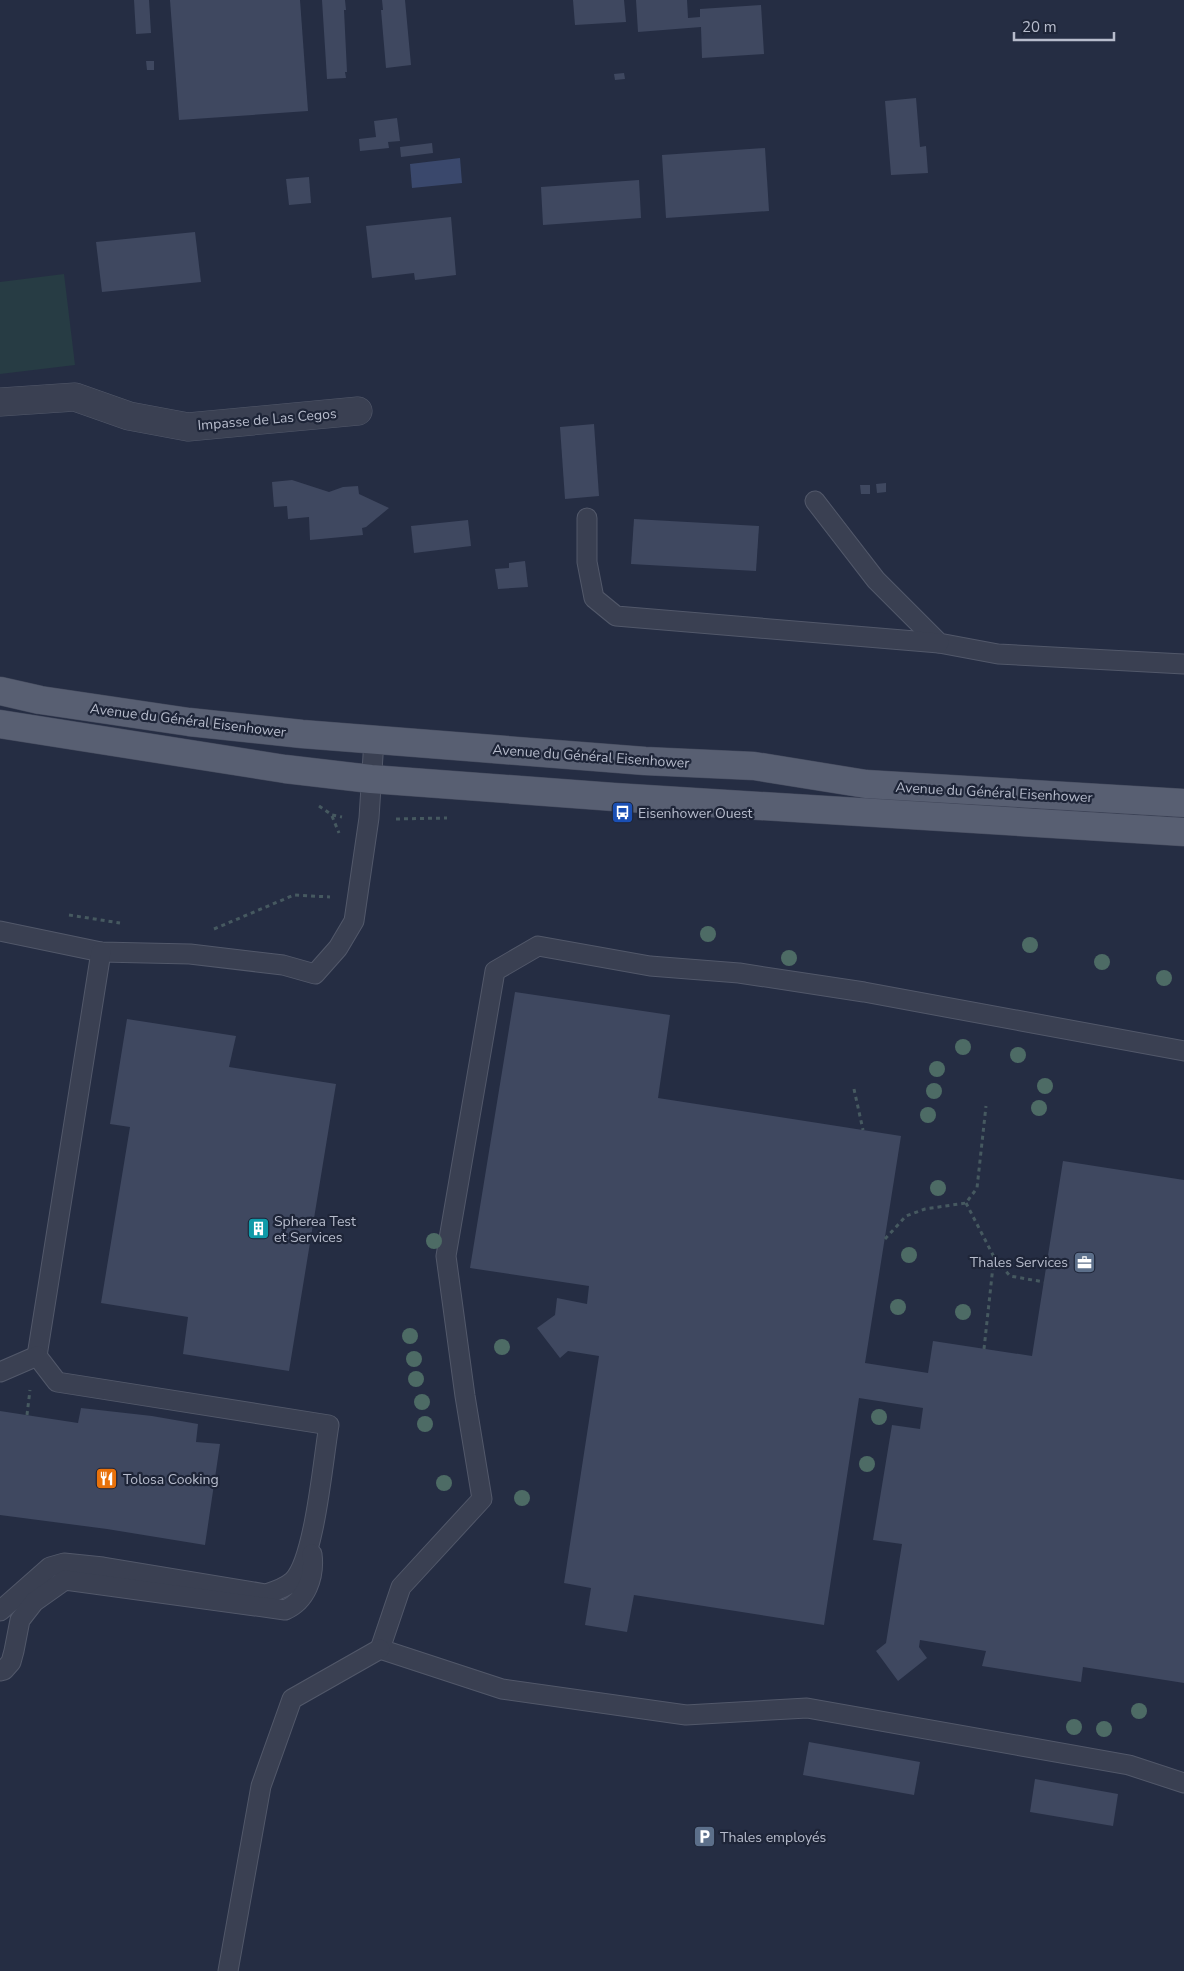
<svg xmlns="http://www.w3.org/2000/svg" width="1184" height="1971" font-family="'Nunito Sans',sans-serif">
  <style>
    .green { fill: #273c44 }
    .water { fill: #3a486c }
    .building { fill: #3f4860 }
    .lines { fill: none; stroke-linecap: round; stroke-linejoin: round }
    .lane-casing { stroke: #52586a; stroke-width: 21 }
    .street-casing { stroke: #52586a; stroke-width: 29 }
    .primary-casing { stroke: #43495c; stroke-width: 29 }
    .path { stroke: #465960; stroke-width: 3; stroke-dasharray: 4 4; stroke-linecap: butt }
    .lane { stroke: #3a4052; stroke-width: 19 }
    .street { stroke: #3a4052; stroke-width: 28 }
    .primary { stroke: #585f72; stroke-width: 28 }
    .tree { fill: #4d6b65 }
    .labels { text-anchor: middle; stroke-width: 4.5; stroke-linejoin: round; paint-order: stroke }
    .street-label { font-size: 14px; fill: #b7bccc; stroke: #1e2538 }
    .poi-label { font-size: 14px; fill: #b7bccc; stroke: #1e2538; text-anchor: start }
  </style>
  <rect width="100%" height="100%" fill="#252d43"/>
  <path class="green" d="M64 274 75 365 0 374V282Z"/>
  <path class="water" d="M460 158 462 183 412 188 410 164Z"/>
  <g class="building">
    <path d="M134 0H149L151 33 136 34Z"/>
    <path d="M170 0H300L308 111 179 120Z"/>
    <path d="M322 0H345L346 10H344L347 72H345L346 78 327 79Z"/>
    <path d="M382 0H405L411 65 386 68 381 10H383Z"/>
    <path d="M573 0H624L626 22 575 25Z"/>
    <path d="M636 0H687L688 18 700 17V9L761 5 764 54 702 58 701 27 638 32Z"/>
    <path d="M146 61H154V70H147Z"/>
    <path d="M624 73 625 79 615 80 614 74Z"/>
    <path d="M916 98 920 147 926 146 928 173 891 175 885 101Z"/>
    <path d="M397 118 400 141 388 142 389 148 360 151 359 139 376 137 374 121Z"/>
    <path d="M432 143 433 153 401 157 400 147Z"/>
    <path d="M765 148 769 211 666 218 662 155Z"/>
    <path d="M309 177 311 203 289 205 286 179Z"/>
    <path d="M639 180 641 218 543 225 541 187Z"/>
    <path d="M451 217 456 275 415 280 414 273 372 278 366 226Z"/>
    <path d="M195 232 201 282 102 292 96 242Z"/>
    <path d="M594 424 599 496 565 499 560 427Z"/>
    <path d="M292 480 329 492 343 487 358 486 359 494 389 508 366 527 362 528 363 535 310 540 309 517 288 519 287 506 274 507 272 482Z"/>
    <path d="M886 483V492L877 493 876 484Z"/>
    <path d="M860 485H870V494H861Z"/>
    <path d="M634 519 759 526 756 571 631 564Z"/>
    <path d="M468 520 471 546 414 553 411 526Z"/>
    <path d="M525 561 528 587 498 589 495 569 509 568V563Z"/>
    <path d="M515 992 670 1015 658 1098 901 1136 865 1363 928 1373 933 1341 1032 1356 1063 1161 1184 1180V1683L1083 1667 1081 1682 982 1666 986 1651 920 1640 919 1647 927 1658 898 1681 876 1651 886 1643 902 1544 873 1540 892 1425 920 1429 923 1408 859 1398 824 1625 634 1595 627 1632 585 1625 591 1588 564 1583 599 1356 568 1351 560 1358 537 1328 555 1315 557 1298 587 1304 589 1286 470 1268Z"/>
    <path d="M127 1019 236 1036 229 1067 336 1084 289 1371 183 1354 188 1317 101 1303 130 1127 110 1124Z"/>
    <path d="M81 1408 152 1416 198 1424 196 1442 220 1444 205 1545 107 1529 0 1515V1411L78 1423Z"/>
    <path d="M809 1742 920 1762 914 1795 803 1775Z"/>
    <path d="M1035 1779 1118 1794 1113 1826 1030 1812Z"/>
  </g>
  <g class="lines">
    <defs>
      <g id="lane">
        <path d="M815 501 876 580 939 643 998 654 1184 664"/>
        <path d="M587 518V562L594 598 616 616 939 643"/>
        <path d="M0 931 101 952 190 954 283 965 315 974 338 948 354 921 369 818 374 740"/>
        <path d="M1184 1051 864 992 739 973 650 966 538 946 495 971 446 1256 465 1396 482 1499 401 1587 380 1649 502 1689 686 1715 807 1708 1129 1765 1184 1783"/>
        <path d="M37 1356 101 952"/>
        <path d="M0 1372 37 1356 57 1382 329 1425C323 1459 315 1559 293 1581 285 1588 276 1591 266 1594L103 1567 64 1563 50 1567 0 1611"/>
        <path d="M0 1671 4 1670 11 1662 14 1651 20 1620 34 1602 65 1580 285 1610C306 1601 315 1577 312 1554"/>
        <path d="M228 1971 261 1786 292 1699 380 1649"/>
      </g>
      <path id="street" d="M0 402 75 397 129 416 188 427 358 411"/>
      <g id="primary">
        <path d="M0 691 40 700 189 722 302 734 645 761 754 766 866 784 1184 803"/>
        <path d="M0 724 285 769 371 779 614 797 1184 832"/>
      </g>
    </defs>
    <use href="#lane" class="lane-casing"/>
    <use href="#street" class="street-casing"/>
    <use href="#primary" class="primary-casing"/>
    <g class="path">
      <path d="M319 806 332 815 342 817"/>
      <path d="M332 816 339 833"/>
      <path d="M396 819 447 818"/>
      <path d="M69 915 120 923"/>
      <path d="M214 929 294 895 330 897"/>
      <path d="M854 1089 863 1130"/>
      <path d="M966 1203 994 1257 1010 1276 1044 1282"/>
      <path d="M885 1239 906 1216 925 1209 966 1203 977 1188 986 1106"/>
      <path d="M984 1349 994 1257"/>
      <path d="M27 1415 30 1390"/>
    </g>
    <use href="#lane" class="lane"/>
    <use href="#street" class="street"/>
    <use href="#primary" class="primary"/>
  </g>
  <g class="tree">
    <circle cx="708" cy="934" r="8"/>
    <circle cx="1030" cy="945" r="8"/>
    <circle cx="789" cy="958" r="8"/>
    <circle cx="1102" cy="962" r="8"/>
    <circle cx="1164" cy="978" r="8"/>
    <circle cx="963" cy="1047" r="8"/>
    <circle cx="1018" cy="1055" r="8"/>
    <circle cx="937" cy="1069" r="8"/>
    <circle cx="1045" cy="1086" r="8"/>
    <circle cx="934" cy="1091" r="8"/>
    <circle cx="1039" cy="1108" r="8"/>
    <circle cx="928" cy="1115" r="8"/>
    <circle cx="938" cy="1188" r="8"/>
    <circle cx="434" cy="1241" r="8"/>
    <circle cx="909" cy="1255" r="8"/>
    <circle cx="898" cy="1307" r="8"/>
    <circle cx="963" cy="1312" r="8"/>
    <circle cx="410" cy="1336" r="8"/>
    <circle cx="502" cy="1347" r="8"/>
    <circle cx="414" cy="1359" r="8"/>
    <circle cx="416" cy="1379" r="8"/>
    <circle cx="422" cy="1402" r="8"/>
    <circle cx="879" cy="1417" r="8"/>
    <circle cx="425" cy="1424" r="8"/>
    <circle cx="867" cy="1464" r="8"/>
    <circle cx="444" cy="1483" r="8"/>
    <circle cx="522" cy="1498" r="8"/>
    <circle cx="1139" cy="1711" r="8"/>
    <circle cx="1074" cy="1727" r="8"/>
    <circle cx="1104" cy="1729" r="8"/>
  </g>
  <defs>
    <symbol id="bus-square" viewBox="-11 -11 22 22"><rect x="-9" y="-9" width="18" height="18" rx="4" fill="#1a4fb4" stroke="#1e2538"/><path d="M-5-6H5V4H4V6H2V4H-2V6H-4V4H-5ZM-3.5-4V0h7V-4ZM-3.5 1.2v1.5H-2V1.2ZM2 1.2v1.5H3.5V1.2Z" fill="#fff"/></symbol>
    <symbol id="building-square" viewBox="-11 -11 22 22"><rect x="-9" y="-9" width="18" height="18" rx="4" fill="#0f9aa8" stroke="#1e2538"/><path d="M-4-6H4V6H1V3H-1V6H-4ZM-2.5-4.3h1.7v1.8h-1.7ZM.8-4.3h1.7v1.8H.8ZM-2.5-1h1.7V.8h-1.7ZM.8-1h1.7V.8H.8Z" fill="#fff"/></symbol>
    <symbol id="office-square" viewBox="-11 -11 22 22"><rect x="-9" y="-9" width="18" height="18" rx="4" fill="#5c6f8a" stroke="#1e2538"/><path d="M-6-3h4V-5.5h4V-3h4V5H-6ZM-1-4.5V-3h2v-1.5ZM-6 0V1H6V0Z" fill="#fff"/></symbol>
    <symbol id="restaurant-square" viewBox="-11 -11 22 22"><rect x="-9" y="-9" width="18" height="18" rx="4" fill="#e8710a" stroke="#1e2538"/><path d="M-5-6h1v4h1v-4h1v4h1v-4h1v5L-1.5 .5V6h-2V.5L-5-1ZM5-6V6H3V1.5H1.5Q1.5-4 5-6Z" fill="#fff"/></symbol>
    <symbol id="parking-square" viewBox="-11 -11 22 22"><rect x="-9" y="-9" width="18" height="18" rx="4" fill="#5c6f8a" stroke="#1e2538"/><path d="M-3.5-5.5H1a3.5 3.5 0 0 1 0 7H-1V5.5H-3.5ZM-1-3.4V-.6H.8a1.4 1.4 0 0 0 0-2.8Z" fill="#fff"/></symbol>
  </defs>
  <g fill-rule="evenodd">
    <use href="#bus-square" x="610" y="800" width="25" height="25"/>
    <use href="#building-square" x="246" y="1216" width="25" height="25"/>
    <use href="#office-square" x="1072" y="1250" width="25" height="25"/>
    <use href="#restaurant-square" x="94" y="1466" width="25" height="25"/>
    <use href="#parking-square" x="692" y="1824" width="25" height="25"/>
  </g>
  <g class="labels">
    <g class="street-label">
      <text transform="translate(267 419) rotate(-5)" y="5">Impasse de Las Cegos</text>
      <text transform="translate(188 720) rotate(7)" y="5">Avenue du Général Eisenhower</text>
      <text transform="translate(591 756) rotate(4)" y="5">Avenue du Général Eisenhower</text>
      <text transform="translate(994 792) rotate(3)" y="5">Avenue du Général Eisenhower</text>
    </g>
    <g class="poi-label">
      <text x="638" y="818">Eisenhower Ouest</text>
      <text x="274" y="1226">Spherea Test<tspan x="274" dy="16">et Services</tspan></text>
      <text x="1068" y="1267" text-anchor="end">Thales Services</text>
      <text x="123" y="1484">Tolosa Cooking</text>
      <text x="720" y="1842">Thales employés</text>
    </g>
  </g>
  <path d="M1014 32v8h100v-8" fill="none" stroke="#b7bccc" stroke-width="2.5"/>
  <text x="1022" y="32" font-size="15" fill="#b7bccc" stroke="#1e2538" stroke-width="4" paint-order="stroke">20 m</text>
</svg>
